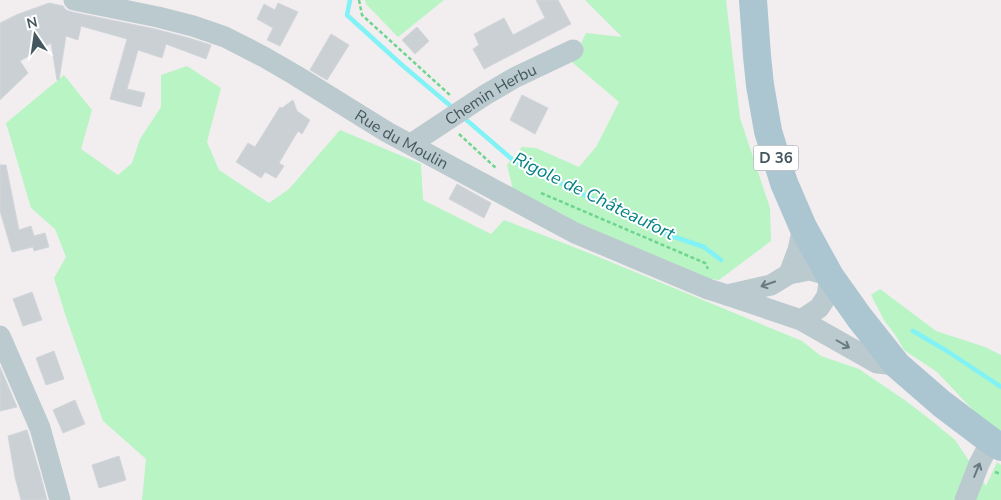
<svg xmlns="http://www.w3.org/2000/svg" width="1001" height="500" font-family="'Nunito Sans',sans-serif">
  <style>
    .green { fill: #b8f4c4 }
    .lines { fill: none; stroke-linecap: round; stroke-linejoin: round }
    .stream { stroke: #81f2f5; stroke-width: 4.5 }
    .building { fill: #cad0d4; stroke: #d2d6db }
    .path { stroke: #6dd58f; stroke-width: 2.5; stroke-dasharray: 4 2.5; stroke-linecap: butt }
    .minor { stroke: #bbcacf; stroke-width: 21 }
    .major { stroke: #abc5d1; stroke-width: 28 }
    .oneway { stroke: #687a80 }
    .labels { text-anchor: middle; stroke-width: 4; stroke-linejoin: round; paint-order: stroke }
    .shield { fill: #fff; stroke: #7d898e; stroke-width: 1 }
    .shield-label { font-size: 15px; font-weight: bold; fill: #45575e }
    .street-label { font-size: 16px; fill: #45575e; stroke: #fff }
    .water-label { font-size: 18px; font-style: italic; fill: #058184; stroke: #fff }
  </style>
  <rect width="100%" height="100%" fill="#f2eeef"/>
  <g class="green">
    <path d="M365 0H444L398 37 366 4Z"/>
    <path d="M585 0H726L740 118 770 208 771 241 719 280 696 277 514 194 507 165 522 147 536 148 579 167 596 147 619 102 572 62 586 33 622 37Z"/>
    <path d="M187 66 221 88 207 142 219 170 269 203 289 189 340 130 421 164 423 200 491 234 504 220 589 253 802 341 821 356 859 369 906 401 932 421 955 440 986 486 997 462 1001 465V500H142L146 459 103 421 65 314 54 278 66 257 55 229 31 208 6 123 64 75 92 110 81 149 118 175 132 163 140 139 161 107V75Z"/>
    <path d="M880 289 936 331 985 347 1001 355V436L991 429 937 372 904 350 896 336 884 320 871 295Z"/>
  </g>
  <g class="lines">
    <g class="stream">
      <path d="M350 0 347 15 402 65 453 108"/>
      <path d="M463 117 513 160 660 232 704 247 721 260"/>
      <path d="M913 331 947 351 1001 387"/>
    </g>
  </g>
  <g class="building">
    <path d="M536 0H558L571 24 484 69 473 49 479 45 474 34 504 18 513 35 545 18Z"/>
    <path d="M49 3 63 6 66 10 72 12 155 29 189 38 211 45 206 59 166 44 162 58 138 50 127 89 145 93 141 107 110 99 127 39 81 26 78 40 66 36 59 80H57L51 43 20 61 28 73 0 100V23L16 15Z"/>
    <path d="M278 3 298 12 280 46 267 40 273 28 257 19 264 4 275 10Z"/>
    <path d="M417 27 429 41 415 54 402 40Z"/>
    <path d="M331 34 349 45 327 80 310 70Z"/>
    <path d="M522 95 548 108 535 134 510 120Z"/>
    <path d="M293 100 297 111 310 120 302 134 298 131 279 163 284 166 276 178 265 172 261 178 236 162 248 143 255 147 280 107 282 108Z"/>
    <path d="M0 165H6L19 230 31 226 34 236 45 233 49 247 34 251 33 247 12 252 0 211Z"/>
    <path d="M457 184 491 203 484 218 449 199Z"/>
    <path d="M32 292 42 320 23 326 13 299Z"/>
    <path d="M54 351 64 379 46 385 36 358Z"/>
    <path d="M0 367 17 407 0 411Z"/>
    <path d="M75 400 85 424 63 433 53 410Z"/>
    <path d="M27 430 41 477 47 500H21L15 477 8 436Z"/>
    <path d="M119 456 126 480 99 488 92 465Z"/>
  </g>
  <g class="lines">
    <g class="path">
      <path d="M359 0 362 15 451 96"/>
      <path d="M459 134 497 169"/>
      <path d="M541 193 705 263 708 269"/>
      <path d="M995 472 1001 474"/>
    </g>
    <g class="minor">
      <path id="s1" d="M74 0 158 17 193 26 225 37 264 57 295 75 387 132 575 233 708 289 727 295 801 320 877 363 897 365"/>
      <path id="s2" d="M411 144 485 95 516 77 573 50"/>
      <path d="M789 274 798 250 803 227"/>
      <path d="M727 295 771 285 789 274 810 270 830 276 827 296 819 308 801 320"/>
      <path d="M0 336 40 428 60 500"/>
      <path d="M965 500 979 464 991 441"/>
    </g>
    <path class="major" d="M753 0 757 56 760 85 768 131 784 183 803 227 830 276 859 317 897 365 942 404 991 441 1001 447"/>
  </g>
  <defs><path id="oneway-shaft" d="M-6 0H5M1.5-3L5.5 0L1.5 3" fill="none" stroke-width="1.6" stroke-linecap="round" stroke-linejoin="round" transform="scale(1.25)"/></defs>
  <g class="oneway">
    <use href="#oneway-shaft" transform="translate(768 284) rotate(161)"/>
    <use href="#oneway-shaft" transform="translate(843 344) rotate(30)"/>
    <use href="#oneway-shaft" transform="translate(977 470) rotate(-68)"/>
  </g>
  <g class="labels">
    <rect class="shield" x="753.5" y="145.5" width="45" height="25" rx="4"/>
    <g class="shield-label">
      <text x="776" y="163">D 36</text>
    </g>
    <g class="street-label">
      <text dy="6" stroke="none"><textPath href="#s2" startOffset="94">Chemin Herbu</textPath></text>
      <text dy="6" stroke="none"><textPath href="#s1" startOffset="360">Rue du Moulin</textPath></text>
    </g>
    <g class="water-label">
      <text transform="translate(594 196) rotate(26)" y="6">Rigole de Châteaufort</text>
    </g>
  </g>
  <g transform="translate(35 35) rotate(347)" stroke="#ffffff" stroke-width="4" paint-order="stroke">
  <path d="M0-4L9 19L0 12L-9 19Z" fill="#45575e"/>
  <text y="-8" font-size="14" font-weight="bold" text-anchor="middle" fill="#45575e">N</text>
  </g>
</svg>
